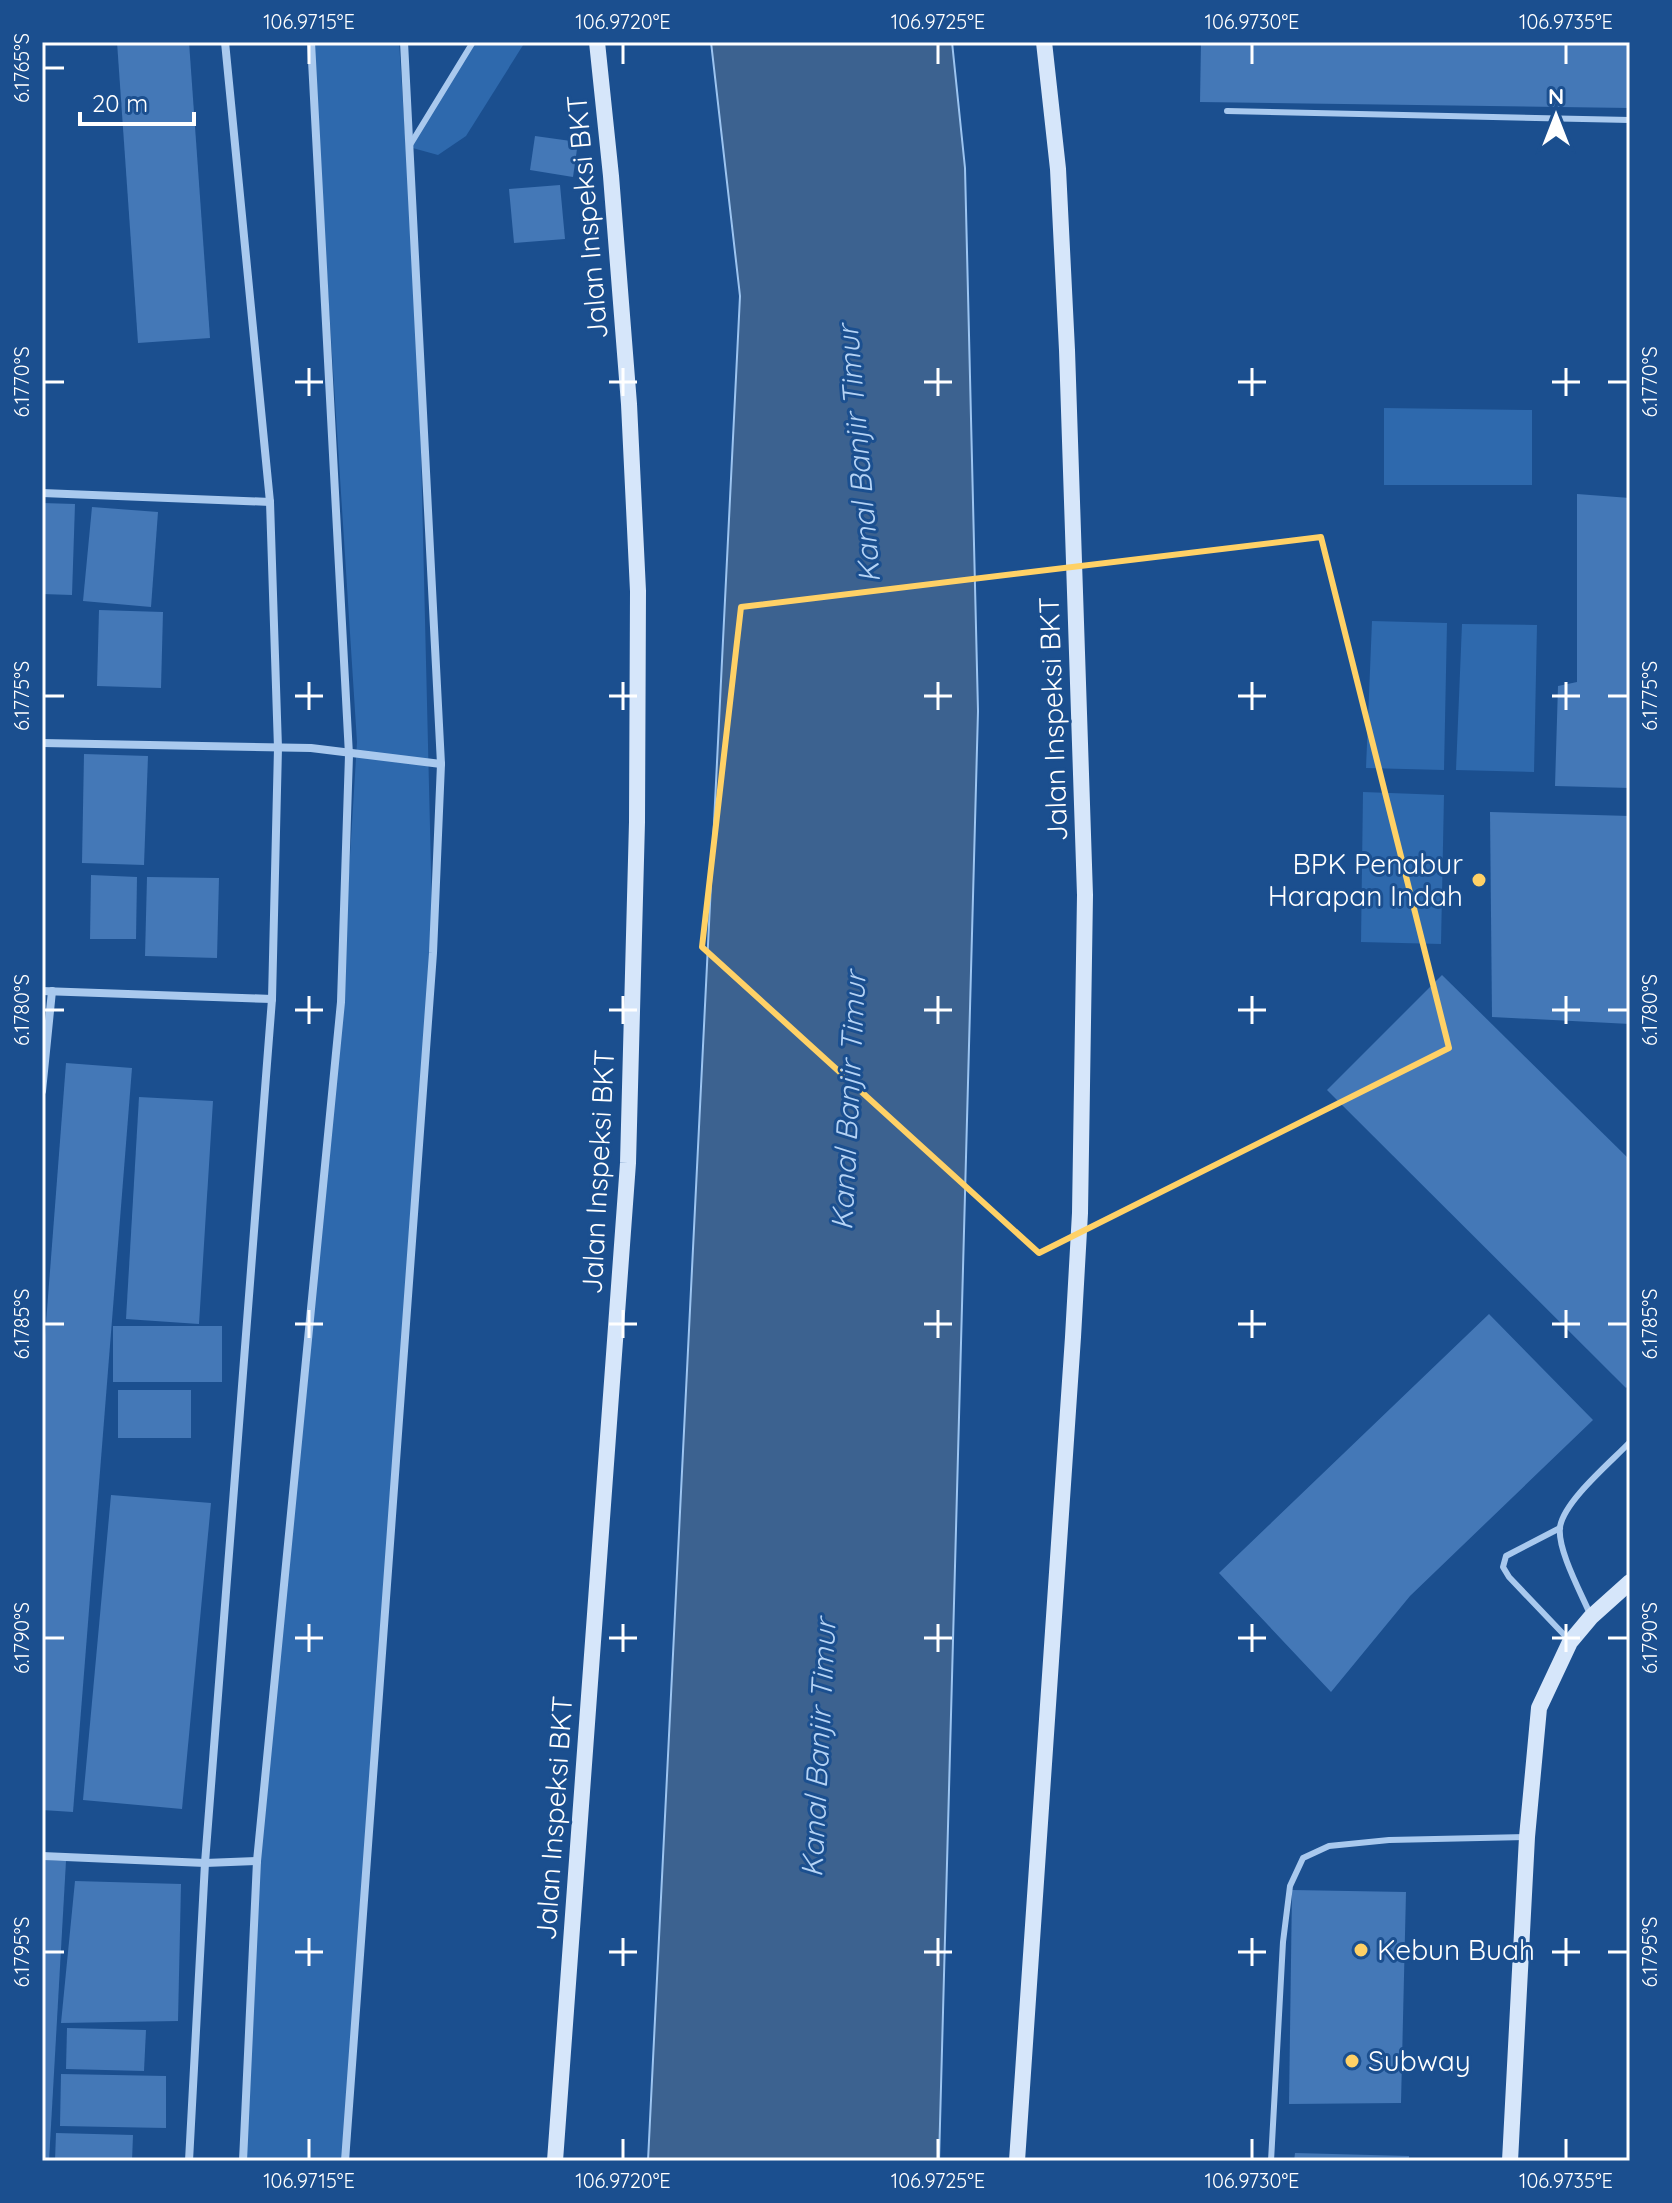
<svg xmlns="http://www.w3.org/2000/svg" width="1672" height="2203" font-family="Quicksand,sans-serif">
  <style>
    .green { fill: #2e69ad }
    .water { fill: #3c6290; stroke: #9cc4f0; stroke-width: 2 }
    .building { fill: #4478b7 }
    .lines { fill: none; stroke-linecap: round; stroke-linejoin: round }
    .lane { stroke: #a9c9ee; stroke-width: 6 }
    .street { stroke: #a9c9ee; stroke-width: 8 }
    .secondary { stroke: #d6e6fa; stroke-width: 16 }
    .marked { fill: none; stroke: #ffd166; stroke-width: 6; stroke-linejoin: round }
    .ticks { fill: none; stroke: #fff; stroke-width: 3 }
    .poi-dot { fill: #ffd166; stroke: #1b4f8f; stroke-width: 3 }
    .labels { text-anchor: middle; stroke-width: 6; stroke-linejoin: round; paint-order: stroke }
    .street-label { font-size: 28px; fill: #fff; stroke: #1b4f8f }
    .poi-label { font-size: 28px; fill: #fff; stroke: #1b4f8f; text-anchor: start }
    .water-label { font-size: 30px; font-style: italic; fill: #b5d3f5; stroke: #1b4f8f }
    .neatline { fill: none; stroke: #fff; stroke-width: 3 }
    .ticks-label { font-size: 20px; text-anchor: middle; fill: #fff }
  </style>
  <rect width="100%" height="100%" fill="#1b4f8f"/>
  <g class="green">
    <path d="M312 42H399L418 328 433 953 361 1944 349 2161H243L257 1861 341 1002 357 742Z"/>
    <path d="M473 42H525L466 136 438 155 409 147Z"/>
    <path d="M1384 408 1532 410V485H1384Z"/>
    <path d="M1372 621 1447 623 1444 770 1366 768Z"/>
    <path d="M1462 624 1537 625 1534 772 1456 770Z"/>
    <path d="M1363 792 1444 795 1441 944 1361 942Z"/>
  </g>
  <path class="water" d="M711 42H952L965 168 978 711 939 2161H648L740 296Z"/>
  <g class="building">
    <path d="M117 42H189L210 338 138 343Z"/>
    <path d="M1201 42H1630V108L1200 102Z"/>
    <path d="M535 136 578 142 573 177 530 170Z"/>
    <path d="M560 185 565 239 514 243 509 189Z"/>
    <path d="M1577 494 1630 498V788L1555 786 1558 686 1577 682Z"/>
    <path d="M42 503 75 504 72 595 42 594Z"/>
    <path d="M92 507 158 512 151 607 83 601Z"/>
    <path d="M99 610 163 612 161 688 97 686Z"/>
    <path d="M84 754 148 756 144 865 82 863Z"/>
    <path d="M1490 812 1630 816V1024L1492 1017Z"/>
    <path d="M91 875 137 877 136 939H90Z"/>
    <path d="M147 877 219 878 217 958 145 956Z"/>
    <path d="M1442 975 1630 1160V1384L1626 1388 1327 1090Z"/>
    <path d="M66 1063 132 1068 73 1812 42 1810V1375Z"/>
    <path d="M139 1097 213 1101 199 1324 126 1319Z"/>
    <path d="M1489 1314 1593 1420 1410 1596 1331 1692 1219 1573Z"/>
    <rect x="113" y="1326" width="109" height="56"/>
    <rect x="118" y="1390" width="73" height="48"/>
    <path d="M111 1495 211 1503 182 1809 83 1800Z"/>
    <path d="M42 1860 66 1861 49 2161H42Z"/>
    <path d="M75 1881 181 1884 178 2021 61 2023Z"/>
    <path d="M1292 1890 1406 1892 1401 2103 1289 2104Z"/>
    <path d="M67 2028 146 2030 144 2071 66 2069Z"/>
    <path d="M61 2074 166 2076V2128L60 2126Z"/>
    <path d="M56 2133 133 2135 132 2161H55Z"/>
    <path d="M1295 2153 1409 2156V2161H1294Z"/>
  </g>
  <g class="lines">
    <g class="lane">
      <path d="M1227 111 1630 120"/>
      <path d="M410 145 473 42"/>
      <path d="M1560 1528 1506 1556 1503 1567 1509 1577 1570 1641"/>
      <path d="M1590 1614C1581 1593 1557 1549 1560 1527 1564 1501 1611 1462 1630 1442"/>
      <path d="M1271 2161 1283 1942 1290 1886 1303 1858 1329 1846 1389 1840 1527 1837"/>
    </g>
    <g class="street">
      <path d="M42 493 270 502"/>
      <path d="M42 743 311 748 441 764"/>
      <path d="M42 991 272 999"/>
      <path d="M42 1091 52 991"/>
      <path d="M42 1856 205 1863 257 1861"/>
      <path d="M189 2161 205 1863 272 999 278 748 270 502 225 42"/>
      <path d="M243 2161 257 1861 341 1002 349 755 311 42"/>
      <path d="M345 2161 433 953 441 764 404 42"/>
    </g>
    <g class="secondary">
      <path d="M555 2161 628 1163 637 822 638 591 629 404 611 176 597 42"/>
      <path d="M1017 2161 1073 1337 1080 1213 1085 895 1067 350 1058 169 1044 42"/>
      <path d="M1510 2161 1527 1837 1539 1708 1570 1642 1591 1617 1630 1582"/>
    </g>
  </g>
  <path class="marked" d="M1321 537 1449 1048 1039 1253 702 947 741 607Z"/>
  <path class="ticks" d="M309 44V64M623 44V64M938 44V64M1252 44V64M1566 44V64M44 68H64M309 368V396M623 368V396M938 368V396M1252 368V396M1566 368V396M44 382H64M295 382H323M609 382H637M924 382H952M1238 382H1266M1552 382H1580M1608 382H1628M309 682V710M623 682V710M938 682V710M1252 682V710M1566 682V710M44 696H64M295 696H323M609 696H637M924 696H952M1238 696H1266M1552 696H1580M1608 696H1628M309 996V1024M623 996V1024M938 996V1024M1252 996V1024M1566 996V1024M44 1010H64M295 1010H323M609 1010H637M924 1010H952M1238 1010H1266M1552 1010H1580M1608 1010H1628M309 1310V1338M623 1310V1338M938 1310V1338M1252 1310V1338M1566 1310V1338M44 1324H64M295 1324H323M609 1324H637M924 1324H952M1238 1324H1266M1552 1324H1580M1608 1324H1628M309 1624V1652M623 1624V1652M938 1624V1652M1252 1624V1652M1566 1624V1652M44 1638H64M295 1638H323M609 1638H637M924 1638H952M1238 1638H1266M1552 1638H1580M1608 1638H1628M309 1938V1966M623 1938V1966M938 1938V1966M1252 1938V1966M1566 1938V1966M44 1952H64M295 1952H323M609 1952H637M924 1952H952M1238 1952H1266M1552 1952H1580M1608 1952H1628M309 2139V2159M623 2139V2159M938 2139V2159M1252 2139V2159M1566 2139V2159"/>
  <g class="poi-dot">
    <circle cx="1479" cy="880" r="8"/>
    <circle cx="1361" cy="1950" r="8"/>
    <circle cx="1352" cy="2061" r="8"/>
  </g>
  <g class="labels">
    <g class="street-label">
      <text transform="translate(587 217) rotate(-95)" y="10">Jalan Inspeksi BKT</text>
      <text transform="translate(1053 719) rotate(-92)" y="10">Jalan Inspeksi BKT</text>
      <text transform="translate(598 1172) rotate(-87)" y="10">Jalan Inspeksi BKT</text>
      <text transform="translate(554 1818) rotate(-86)" y="10">Jalan Inspeksi BKT</text>
    </g>
    <g class="poi-label">
      <text x="1463" y="874" text-anchor="end">BPK Penabur<tspan x="1463" dy="32">Harapan Indah</tspan></text>
      <text x="1377" y="1960">Kebun Buah</text>
      <text x="1368" y="2071">Subway</text>
    </g>
    <g class="water-label">
      <text transform="translate(859 454) rotate(-95)" y="10">Kanal Banjir Timur</text>
      <text transform="translate(849 1101) rotate(-87)" y="10">Kanal Banjir Timur</text>
      <text transform="translate(819 1748) rotate(-87)" y="10">Kanal Banjir Timur</text>
    </g>
  </g>
  <rect width="1672" height="2203" fill="none" stroke="#1b4f8f" stroke-width="88"/>
  <g transform="translate(1556 116)" stroke="#1b4f8f" stroke-width="6" paint-order="stroke">
  <path d="M0-6L14 30L0 20L-14 30Z" fill="#ffffff"/>
  <text y="-12" font-size="22" font-weight="bold" text-anchor="middle" fill="#ffffff">N</text>
  </g>
  <path d="M80 112v12h114v-12" fill="none" stroke="#ffffff" stroke-width="4"/>
  <text x="92" y="112" font-size="24" fill="#ffffff" stroke="#1b4f8f" stroke-width="6" paint-order="stroke">20 m</text>
  <rect x="44" y="44" width="1584" height="2115" class="neatline"/>
  <g class="ticks-label">
    <text x="309" y="29">106.9715°E</text>
    <text x="623" y="29">106.9720°E</text>
    <text x="938" y="29">106.9725°E</text>
    <text x="1252" y="29">106.9730°E</text>
    <text x="1566" y="29">106.9735°E</text>
    <text transform="translate(22 68) rotate(-90)" y="7">6.1765°S</text>
    <text transform="translate(22 382) rotate(-90)" y="7">6.1770°S</text>
    <text transform="translate(1650 382) rotate(-90)" y="7">6.1770°S</text>
    <text transform="translate(22 696) rotate(-90)" y="7">6.1775°S</text>
    <text transform="translate(1650 696) rotate(-90)" y="7">6.1775°S</text>
    <text transform="translate(22 1010) rotate(-90)" y="7">6.1780°S</text>
    <text transform="translate(1650 1010) rotate(-90)" y="7">6.1780°S</text>
    <text transform="translate(22 1324) rotate(-90)" y="7">6.1785°S</text>
    <text transform="translate(1650 1324) rotate(-90)" y="7">6.1785°S</text>
    <text transform="translate(22 1638) rotate(-90)" y="7">6.1790°S</text>
    <text transform="translate(1650 1638) rotate(-90)" y="7">6.1790°S</text>
    <text transform="translate(22 1952) rotate(-90)" y="7">6.1795°S</text>
    <text transform="translate(1650 1952) rotate(-90)" y="7">6.1795°S</text>
    <text x="309" y="2188">106.9715°E</text>
    <text x="623" y="2188">106.9720°E</text>
    <text x="938" y="2188">106.9725°E</text>
    <text x="1252" y="2188">106.9730°E</text>
    <text x="1566" y="2188">106.9735°E</text>
  </g>
</svg>
